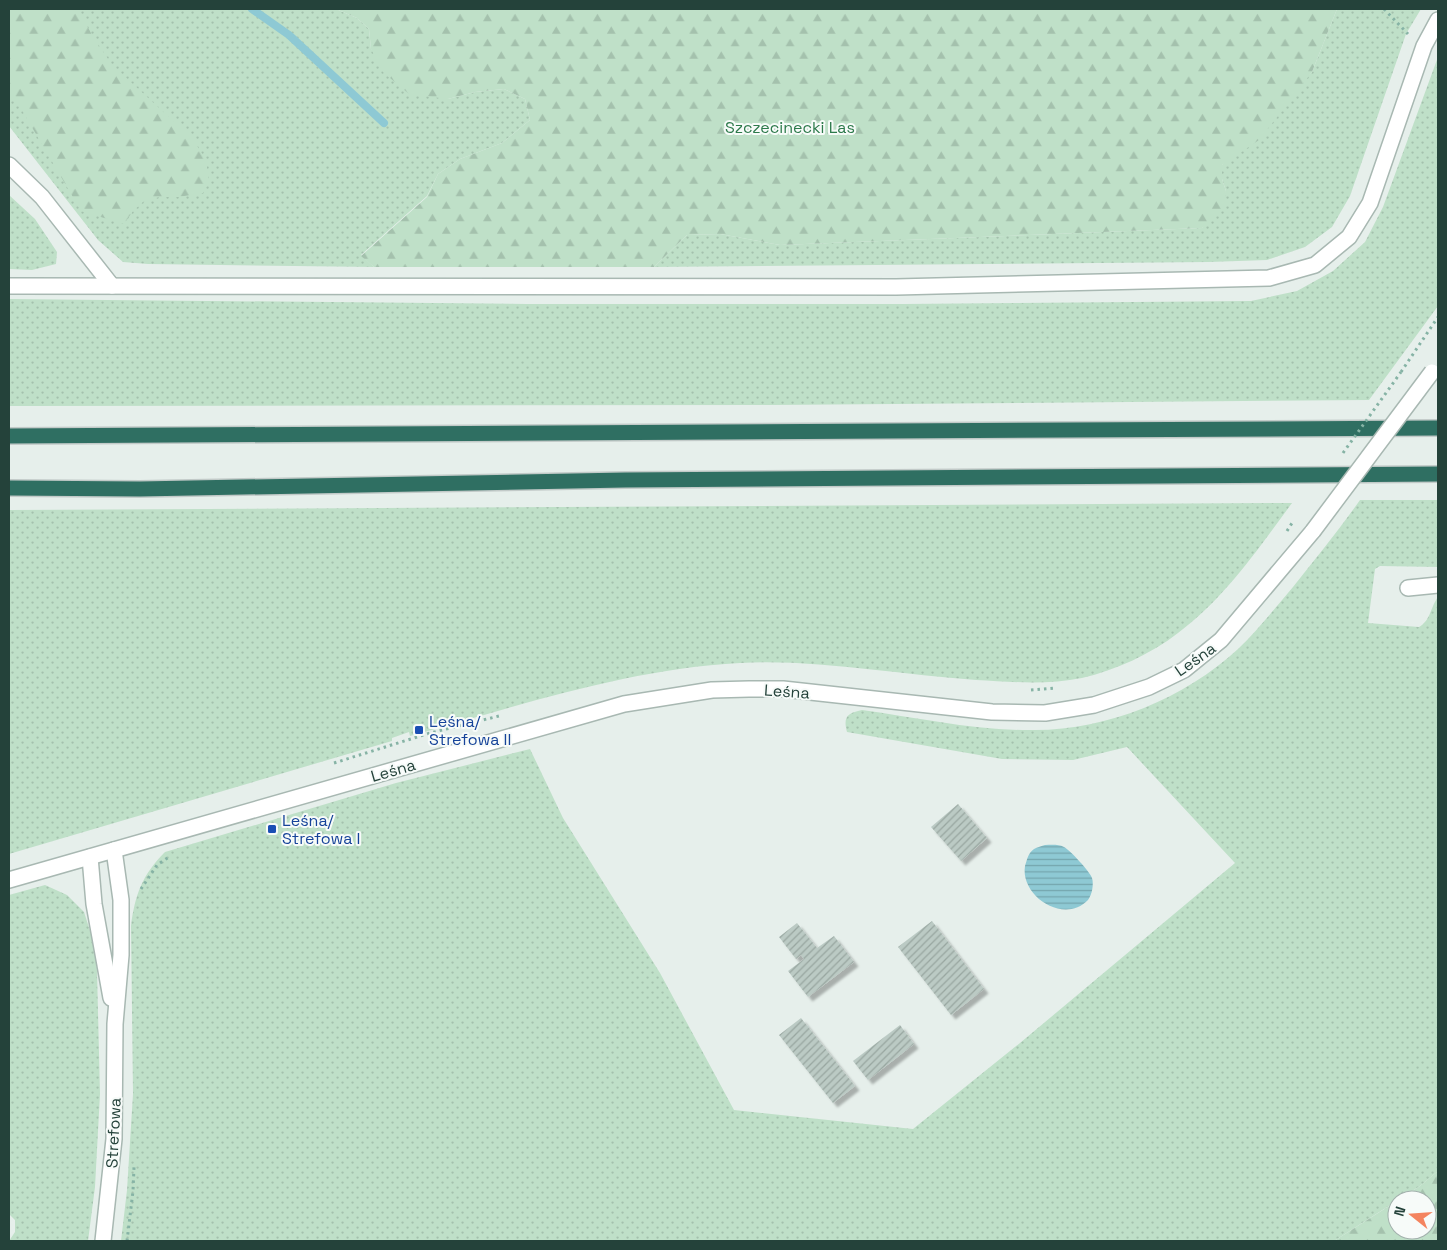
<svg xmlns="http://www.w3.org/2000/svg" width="1447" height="1250" font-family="'Space Grotesk',sans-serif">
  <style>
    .grass { fill: url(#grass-dots) }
    .forest { fill: url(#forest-firs) }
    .water { fill: url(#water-rules) }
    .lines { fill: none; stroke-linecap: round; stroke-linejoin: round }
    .stream { stroke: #8ec9d4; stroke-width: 8 }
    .building { fill: url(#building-hatch); filter: url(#shadow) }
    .minor-casing { stroke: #a8b8b2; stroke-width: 18 }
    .highway-casing { stroke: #c2cac8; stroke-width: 18 }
    .path { stroke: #86b3a5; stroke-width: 3; stroke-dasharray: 2.5 4; stroke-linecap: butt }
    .minor { stroke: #fff; stroke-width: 15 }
    .highway { stroke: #2f6f62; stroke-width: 15 }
    .minor-bridge-casing { stroke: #a8b8b2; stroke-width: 18; stroke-linecap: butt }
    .path-bridge { stroke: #86b3a5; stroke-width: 3; stroke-dasharray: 2.5 4; stroke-linecap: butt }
    .minor-bridge { stroke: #fff; stroke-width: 15 }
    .transit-dot { fill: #1a4fb4; stroke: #f7fbf9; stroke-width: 2 }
    .labels { text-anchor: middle; stroke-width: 4; stroke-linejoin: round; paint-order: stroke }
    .park-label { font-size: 16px; fill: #2d7a4b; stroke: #f7fbf9 }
    .street-label { font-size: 16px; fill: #24423a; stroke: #f7fbf9 }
    .transit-label { font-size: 16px; fill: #164399; stroke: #f7fbf9; text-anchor: start }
  </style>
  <defs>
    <pattern id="grass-dots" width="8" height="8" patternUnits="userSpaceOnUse" patternTransform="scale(1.25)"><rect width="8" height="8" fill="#bfe0c8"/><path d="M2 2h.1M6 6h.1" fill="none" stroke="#a4c1ad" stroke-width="1.8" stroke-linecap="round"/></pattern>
    <pattern id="forest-firs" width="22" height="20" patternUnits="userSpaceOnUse" patternTransform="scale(1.25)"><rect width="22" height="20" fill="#bfe0c8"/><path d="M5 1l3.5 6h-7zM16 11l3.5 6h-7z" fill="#a4c1ad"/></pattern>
    <pattern id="water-rules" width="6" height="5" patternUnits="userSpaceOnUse" patternTransform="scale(1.25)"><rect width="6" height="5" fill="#8ec9d4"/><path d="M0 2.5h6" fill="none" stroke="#74a5ad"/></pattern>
    <pattern id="building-hatch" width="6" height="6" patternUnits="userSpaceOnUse" patternTransform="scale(1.25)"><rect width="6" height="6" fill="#bbcac4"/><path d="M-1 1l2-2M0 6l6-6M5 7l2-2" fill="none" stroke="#98a6a0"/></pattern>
    <filter id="shadow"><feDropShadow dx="4.5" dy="4.5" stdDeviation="1" flood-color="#0004"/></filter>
  </defs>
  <rect width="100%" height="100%" fill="#e6efeb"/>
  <g class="grass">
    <path d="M9 9H336L357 18 369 29 371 49 448 99 475 92 504 89 525 99 530 120 502 143 460 159 438 174 427 196 361 255 374 267 148 264 123 262 98 240 9 126Z"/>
    <path d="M1337 9H1421L1406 34 1350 196 1332 227 1305 247 1267 260 1209 262 654 267 687 235 720 234 780 245 1202 228 1226 191 1222 179V165L1312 72Z"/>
    <path d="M1438 57V306L1369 400 772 405 9 406V299L527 304H904L1251 301 1297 291 1333 271 1365 242 1383 207Z"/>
    <path d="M9 195 35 219 57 252 56 264 32 270 9 269Z"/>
    <path d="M1360 500H1438V567L1380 566 1375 569 1368 623 1419 627C1431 620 1430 608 1438 597V1171L1420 1186 1334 1241H121L127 1190 133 1094 131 926C135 895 142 875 165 852L396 783 530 749 563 818 660 973 734 1110 913 1129 1020 1043 1235 863 1127 747 1073 760 1002 759 847 732C843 717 847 713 862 710 919 718 978 731 1035 730 1108 730 1185 698 1238 649 1258 630 1275 608 1293 587 1316 558 1339 530 1360 500Z"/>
    <path d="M1292 503C1258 549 1225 598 1178 633 1151 654 1116 670 1082 678 1048 685 1011 682 976 680 898 675 819 659 740 663 627 669 518 706 410 736L409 732 392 738V741L9 854V510Z"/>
    <path d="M45 885 67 895 84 912 94 943 97 971 100 1094 95 1187 88 1241H9L15 1232V1220L9 1214V895Z"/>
  </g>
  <g class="forest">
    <path d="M9 9H78L92 35 112 65 192 138 206 160 209 182 203 193 178 197H159L143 202 133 211 124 224 81 211 16 100 9 92Z"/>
    <path d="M336 9H1337L1312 72 1259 140 1222 165V179L1226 191 1224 208 1202 228 780 245 720 234 687 235 654 267H374L361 256 427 197 438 174 460 159 502 143 530 120 525 99 504 89 475 92 448 99 409 94 383 72 371 49 369 29 357 18Z"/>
    <path d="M1438 1171V1241H1334L1397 1201V1230H1427V1200H1398L1420 1186Z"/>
  </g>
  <path class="water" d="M1045 845C1051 845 1058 844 1064 847 1070 850 1090 872 1092 878 1094 884 1092 895 1088 900 1064 925 1020 896 1025 866 1027 860 1028 853 1034 849 1037 847 1042 846 1045 845Z"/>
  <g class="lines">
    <path class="stream" d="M252 9 289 35 384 123"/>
  </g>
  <g class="building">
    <path d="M958 804 987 838 961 861 931 827Z"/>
    <path d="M932 921 984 989 951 1015 898 947Z"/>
    <path d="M797 923 817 948 834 936 854 962 808 997 788 971 804 959 801 955 796 959 779 937Z"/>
    <path d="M801 1018 855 1086 833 1103 779 1035Z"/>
    <path d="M900 1025 914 1044 868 1080 853 1061Z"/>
  </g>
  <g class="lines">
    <defs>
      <g id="minor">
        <path d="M9 165 42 197 112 286"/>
        <path d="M9 286 896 287 1269 278 1315 265 1349 237 1370 203 1424 46 1438 20"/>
        <path d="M1408 588 1438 585"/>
        <path d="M90 857 94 904 111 998"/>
        <path d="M9 880 624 704 712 690 749 689H783L992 712 1045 713 1094 705 1149 687 1184 670 1221 640 1313 531"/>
        <path d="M103 1241 114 1139 115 1024 121 955V900L114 850"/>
      </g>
      <g id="highway">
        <path d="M9 436 1438 428"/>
        <path d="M9 488 140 489 625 480 1438 474"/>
      </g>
    </defs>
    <use href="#minor" class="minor-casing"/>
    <use href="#highway" class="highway-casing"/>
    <g class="path">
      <path d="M1384 9 1408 34"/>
      <path d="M1401 372 1438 317"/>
      <path d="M1031 690 1055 688"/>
      <path d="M334 763 430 733 499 716"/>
      <path d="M141 889 157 865 169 857"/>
      <path d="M127 1241 133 1191 134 1167"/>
    </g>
    <use href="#minor" class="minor"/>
    <use href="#highway" class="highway"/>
    <defs>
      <path id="minor-bridge" d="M1313 531 1432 372"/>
    </defs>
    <use href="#minor-bridge" class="minor-bridge-casing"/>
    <g class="path-bridge">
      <path d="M1343 453 1401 372"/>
      <path d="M1287 531 1292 523"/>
    </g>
    <use href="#minor-bridge" class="minor-bridge"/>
  </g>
  <g class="transit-dot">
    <rect x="414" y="725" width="10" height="10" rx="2.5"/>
    <rect x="267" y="824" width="10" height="10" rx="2.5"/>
  </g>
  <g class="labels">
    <g class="park-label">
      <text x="790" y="133">Szczecinecki Las</text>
    </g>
    <g class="street-label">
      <text transform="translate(1195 659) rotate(-35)" y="6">Leśna</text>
      <text transform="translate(787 691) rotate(4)" y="6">Leśna</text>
      <text transform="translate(393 770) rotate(-16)" y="6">Leśna</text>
      <text transform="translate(113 1133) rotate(-87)" y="6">Strefowa</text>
    </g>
    <g class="transit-label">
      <text x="429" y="727">Leśna/<tspan x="429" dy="18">Strefowa II</tspan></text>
      <text x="282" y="826">Leśna/<tspan x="282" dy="18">Strefowa I</tspan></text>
    </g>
  </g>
  <rect width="1447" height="1250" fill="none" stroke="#24423a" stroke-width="20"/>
  <g transform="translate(1412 1215) rotate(287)"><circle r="24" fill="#f7fbf9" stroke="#a3b1ad"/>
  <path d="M0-4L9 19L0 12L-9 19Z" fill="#f4845f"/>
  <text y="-8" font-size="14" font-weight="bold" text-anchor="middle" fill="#24423a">N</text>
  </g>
</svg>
